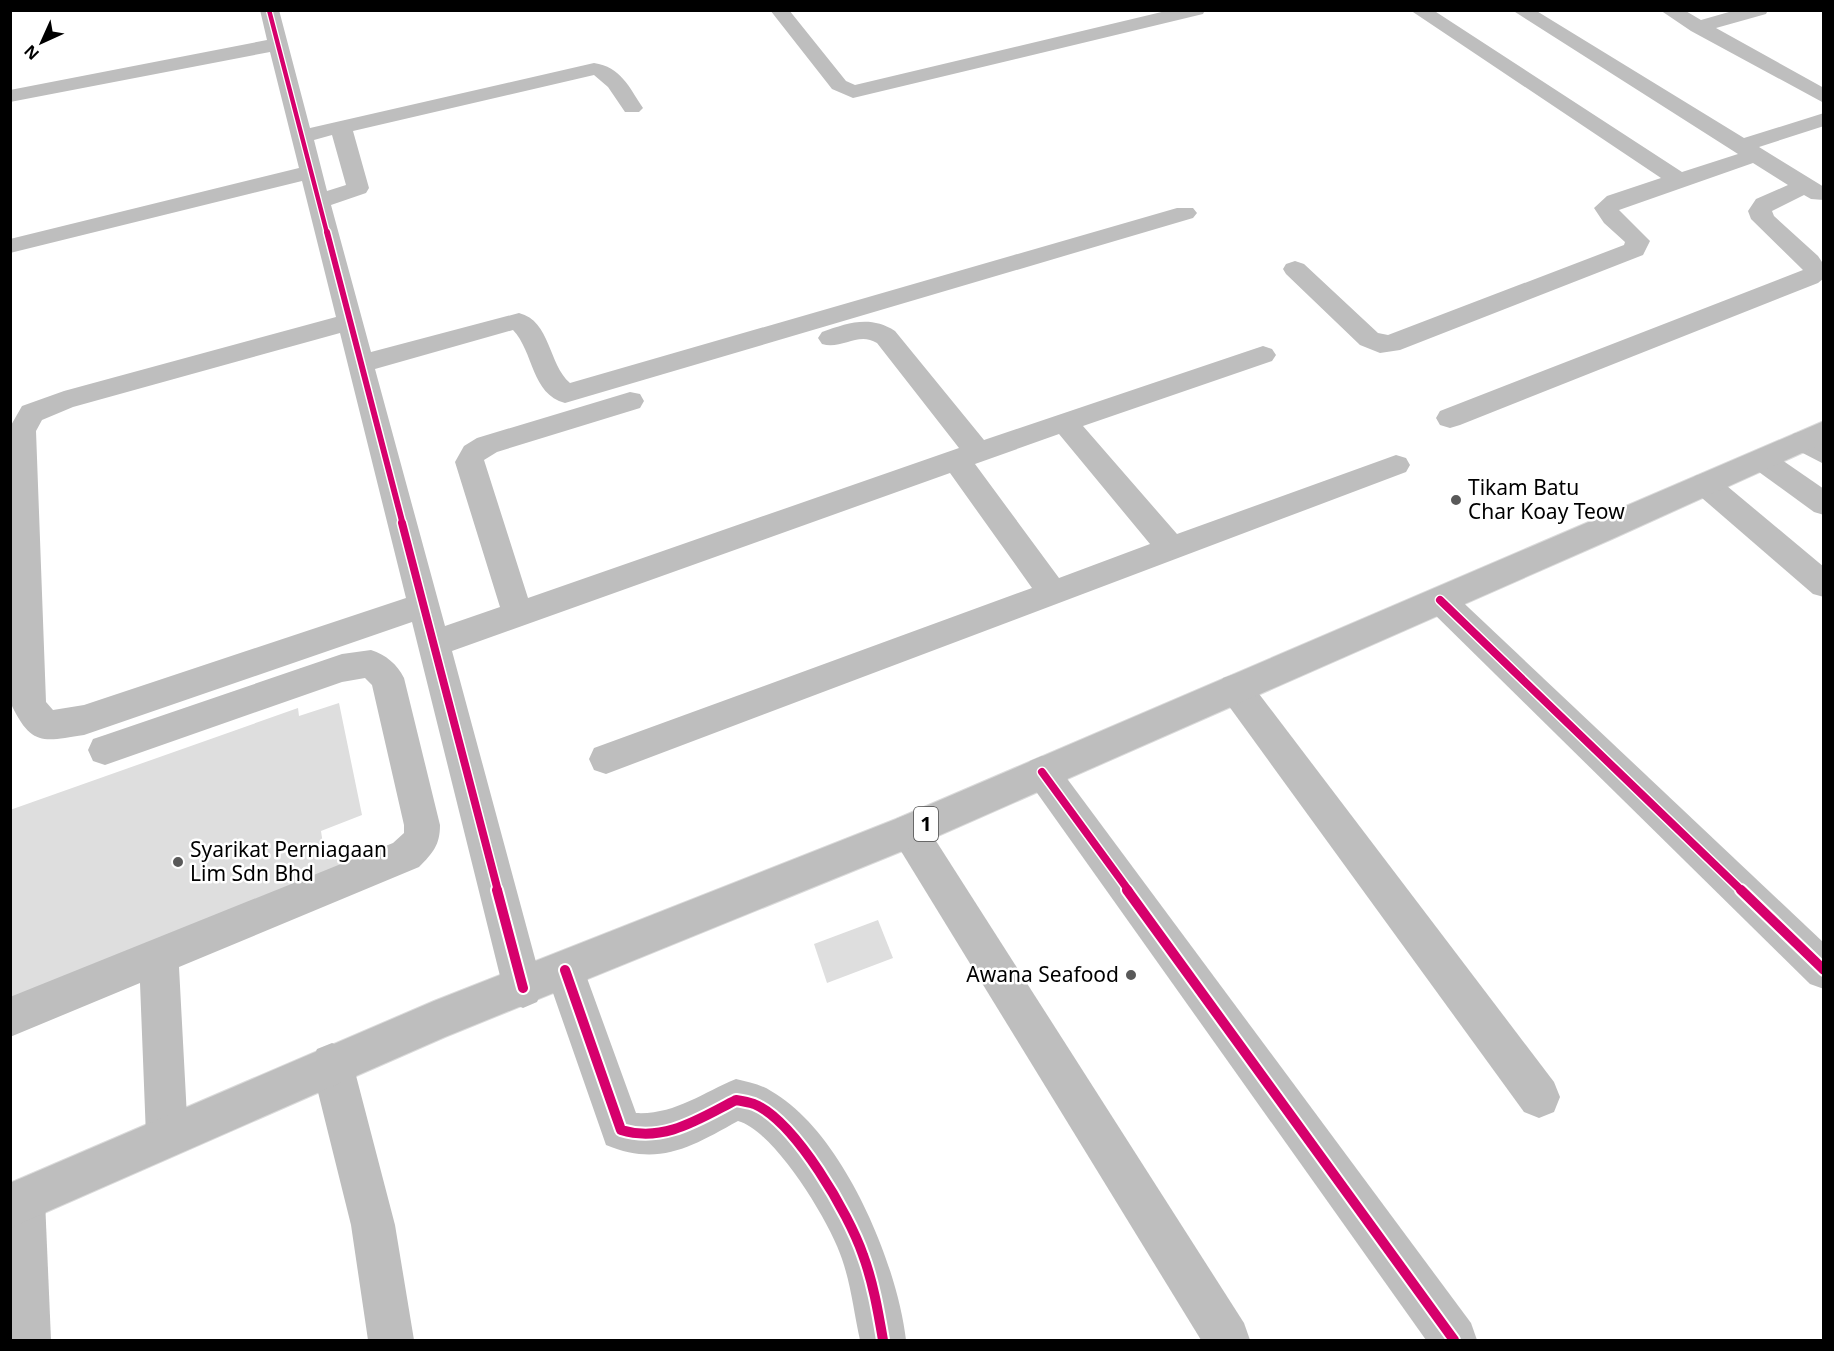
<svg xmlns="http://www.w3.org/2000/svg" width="1834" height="1351" font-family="'Noto Sans',sans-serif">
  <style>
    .building { fill: #dedede }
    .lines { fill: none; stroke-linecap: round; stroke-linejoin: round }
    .major-casing { stroke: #dbdbdb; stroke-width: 2 }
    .minor { fill: #bebebe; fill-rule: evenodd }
    .major { fill: #bebebe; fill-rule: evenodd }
    .cycleway-far3-casing { stroke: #fff; stroke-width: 7 }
    .cycleway-far2-casing { stroke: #fff; stroke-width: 9 }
    .cycleway-far1-casing { stroke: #fff; stroke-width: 11 }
    .cycleway-casing { stroke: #fff; stroke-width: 14 }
    .cycleway-far3 { stroke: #d6006c; stroke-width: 4.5 }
    .cycleway-far2 { stroke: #d6006c; stroke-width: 6 }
    .cycleway-far1 { stroke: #d6006c; stroke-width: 8 }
    .cycleway { stroke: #d6006c; stroke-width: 10 }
    .poi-dot { fill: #595959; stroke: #fff; stroke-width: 2 }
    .labels { text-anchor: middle; stroke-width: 5; stroke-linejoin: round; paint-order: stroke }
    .shield { fill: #fff; stroke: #4c4c4c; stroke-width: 1.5 }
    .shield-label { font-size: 20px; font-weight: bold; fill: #000 }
    .poi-label { font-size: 21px; fill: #000; stroke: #fff; text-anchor: start }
  </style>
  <rect width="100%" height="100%" fill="#fff"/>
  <g class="building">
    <path d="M339 703 362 815 321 831 324 851 342 844 348 874 10 1006V810L298 708 299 716Z"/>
    <path d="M878 920 893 958 827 983 814 944Z"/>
  </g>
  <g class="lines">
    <defs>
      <path id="major" d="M1824 421V443L1612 539 922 843 445 1037 10 1228V1183L434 1001 896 819Z"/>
    </defs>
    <use href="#major" class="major-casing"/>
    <g class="minor">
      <path d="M260 10H279L310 128 594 63C621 67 629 87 643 108L639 112H625L608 87 594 75 353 131 369 188 366 193 331 205 371 352 519 313C551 321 548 364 570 383L1177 208H1193L1197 213 1193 218 565 403C531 394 534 352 513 330L375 369 445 626 500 607 455 462 464 446 477 438 630 392 640 394 644 401 640 408 497 452 484 460 528 598 959 448 877 343C858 331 842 350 822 344L818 338 822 332C848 323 870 315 895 331L984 440 1254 349 1263 346 1272 349 1276 355 1272 361 1083 426 1177 534 1396 455 1406 458 1410 465 1406 472 606 774 594 770 589 759 594 748 1032 588 950 473 452 651 543 988 537 1002 523 1008 509 1002 503 988 412 622 84 735C44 741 32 747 12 706L10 427 22 406 64 391 336 317 302 181 10 253V239L299 168 270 52 10 102V90L267 40ZM332 135 346 185 327 191 314 140ZM340 333 406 598 84 705 53 710 46 702 36 431 42 420 73 407ZM1059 434 1150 544 1059 578 975 464Z"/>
      <path d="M770 10H789L846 81 855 85 1170 10H1205L1203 14 853 98 832 89Z"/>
      <path d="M1410 10H1433L1682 172 1738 154 1512 10H1535L1744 138 1824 113V126L1759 147 1824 187V200L1811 199 1804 195 1772 211 1774 216 1818 256 1824 265V278L1818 283 1460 425 1450 428 1440 425 1436 418 1440 411 1803 270 1751 219 1748 211 1756 199 1788 185 1753 163 1619 210 1650 241 1643 255 1400 350 1380 353 1360 345 1286 274 1283 269 1286 264 1295 261 1304 264 1378 333 1388 335 1624 245 1625 242 1604 223 1594 208 1607 196 1661 178Z"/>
      <path d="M1660 10H1684L1701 20 1736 10H1768L1766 14 1716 28 1824 88V103L1691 31Z"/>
      <path d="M1803 431 1824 440V464L1793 448 1789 441 1793 434Z"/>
      <path d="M1762 450 1772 453 1824 489V515L1814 512 1752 467 1748 460 1752 453Z"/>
      <path d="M1705 473 1715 476 1824 567V597L1813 594 1695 492 1690 484 1695 476Z"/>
      <path d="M1440 587 1451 591 1824 943V989L1810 984 1429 609 1424 600 1429 591Z"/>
      <path d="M371 650C386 655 397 664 404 678L440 825C440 845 433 853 419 867L179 967 188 1136 182 1151 167 1157 152 1151 146 1136 140 983 10 1037V997L393 843 404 833V825L372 685 365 678 342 682 105 765 93 761 88 750 93 739 105 735 342 654Z"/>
      <path d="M1235 674 1247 678 1554 1082 1560 1097 1554 1112 1539 1118 1524 1112 1223 698 1218 688 1223 678Z"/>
      <path d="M1042 756 1054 761 1471 1323 1477 1340H1426L1030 783 1024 772 1030 761Z"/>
      <path d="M909 814 922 819 1244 1323 1250 1340H1201L896 843 891 831 896 819Z"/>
      <path d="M565 951 579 956 636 1113C674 1115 702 1093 736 1079 748 1082 760 1084 771 1091 842 1131 897 1262 906 1340H860C854 1313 851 1285 842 1259 831 1224 775 1131 738 1121 691 1147 659 1167 606 1145L545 970 551 956Z"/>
      <path d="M332 1043 347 1049 353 1064 395 1225 414 1340H368L351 1225 311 1064 317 1049Z"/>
      <path d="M23 1178 39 1184 45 1200 51 1340H10V1183Z"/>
    </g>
    <use href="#major" class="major"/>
    <defs>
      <path id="cycleway-far3" d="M269 10 327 233"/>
      <path id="cycleway-far2" d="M327 232 403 525"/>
      <g id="cycleway-far1">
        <path d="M402 523 498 891"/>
        <path d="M1440 600 1742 891"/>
        <path d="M1042 772 1129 891"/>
      </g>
      <g id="cycleway">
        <path d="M497 890 523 988"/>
        <path d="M1127 890 1454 1340"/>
        <path d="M1741 890 1824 970"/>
        <path d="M565 970 621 1130C664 1143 699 1119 736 1100 742 1101 748 1102 754 1104 795 1121 849 1214 863 1255 873 1282 878 1311 883 1340"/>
      </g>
    </defs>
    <use href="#cycleway-far3" class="cycleway-far3-casing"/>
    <use href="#cycleway-far2" class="cycleway-far2-casing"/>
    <use href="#cycleway-far1" class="cycleway-far1-casing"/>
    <use href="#cycleway" class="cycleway-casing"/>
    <use href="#cycleway-far3" class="cycleway-far3"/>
    <use href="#cycleway-far2" class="cycleway-far2"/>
    <use href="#cycleway-far1" class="cycleway-far1"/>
    <use href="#cycleway" class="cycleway"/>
  </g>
  <g class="poi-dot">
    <circle cx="1456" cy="500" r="6"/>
    <circle cx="178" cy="862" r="6"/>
    <circle cx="1131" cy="975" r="6"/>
  </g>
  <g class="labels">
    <rect class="shield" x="914" y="807" width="24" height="34" rx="4.5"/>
    <g class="shield-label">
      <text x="926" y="831">1</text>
    </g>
    <g class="poi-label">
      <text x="1468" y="495">Tikam Batu<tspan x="1468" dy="24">Char Koay Teow</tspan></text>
      <text x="190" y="857">Syarikat Perniagaan<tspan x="190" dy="24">Lim Sdn Bhd</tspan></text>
      <text x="1119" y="982" text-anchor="end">Awana Seafood</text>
    </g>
  </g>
  <rect width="1834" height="1351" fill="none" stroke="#000000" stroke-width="24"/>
  <g transform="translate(42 42) rotate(225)" stroke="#ffffff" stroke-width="4.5" paint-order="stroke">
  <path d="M0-4.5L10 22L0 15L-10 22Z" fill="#000000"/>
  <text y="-9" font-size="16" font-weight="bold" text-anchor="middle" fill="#000000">N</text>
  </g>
</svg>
